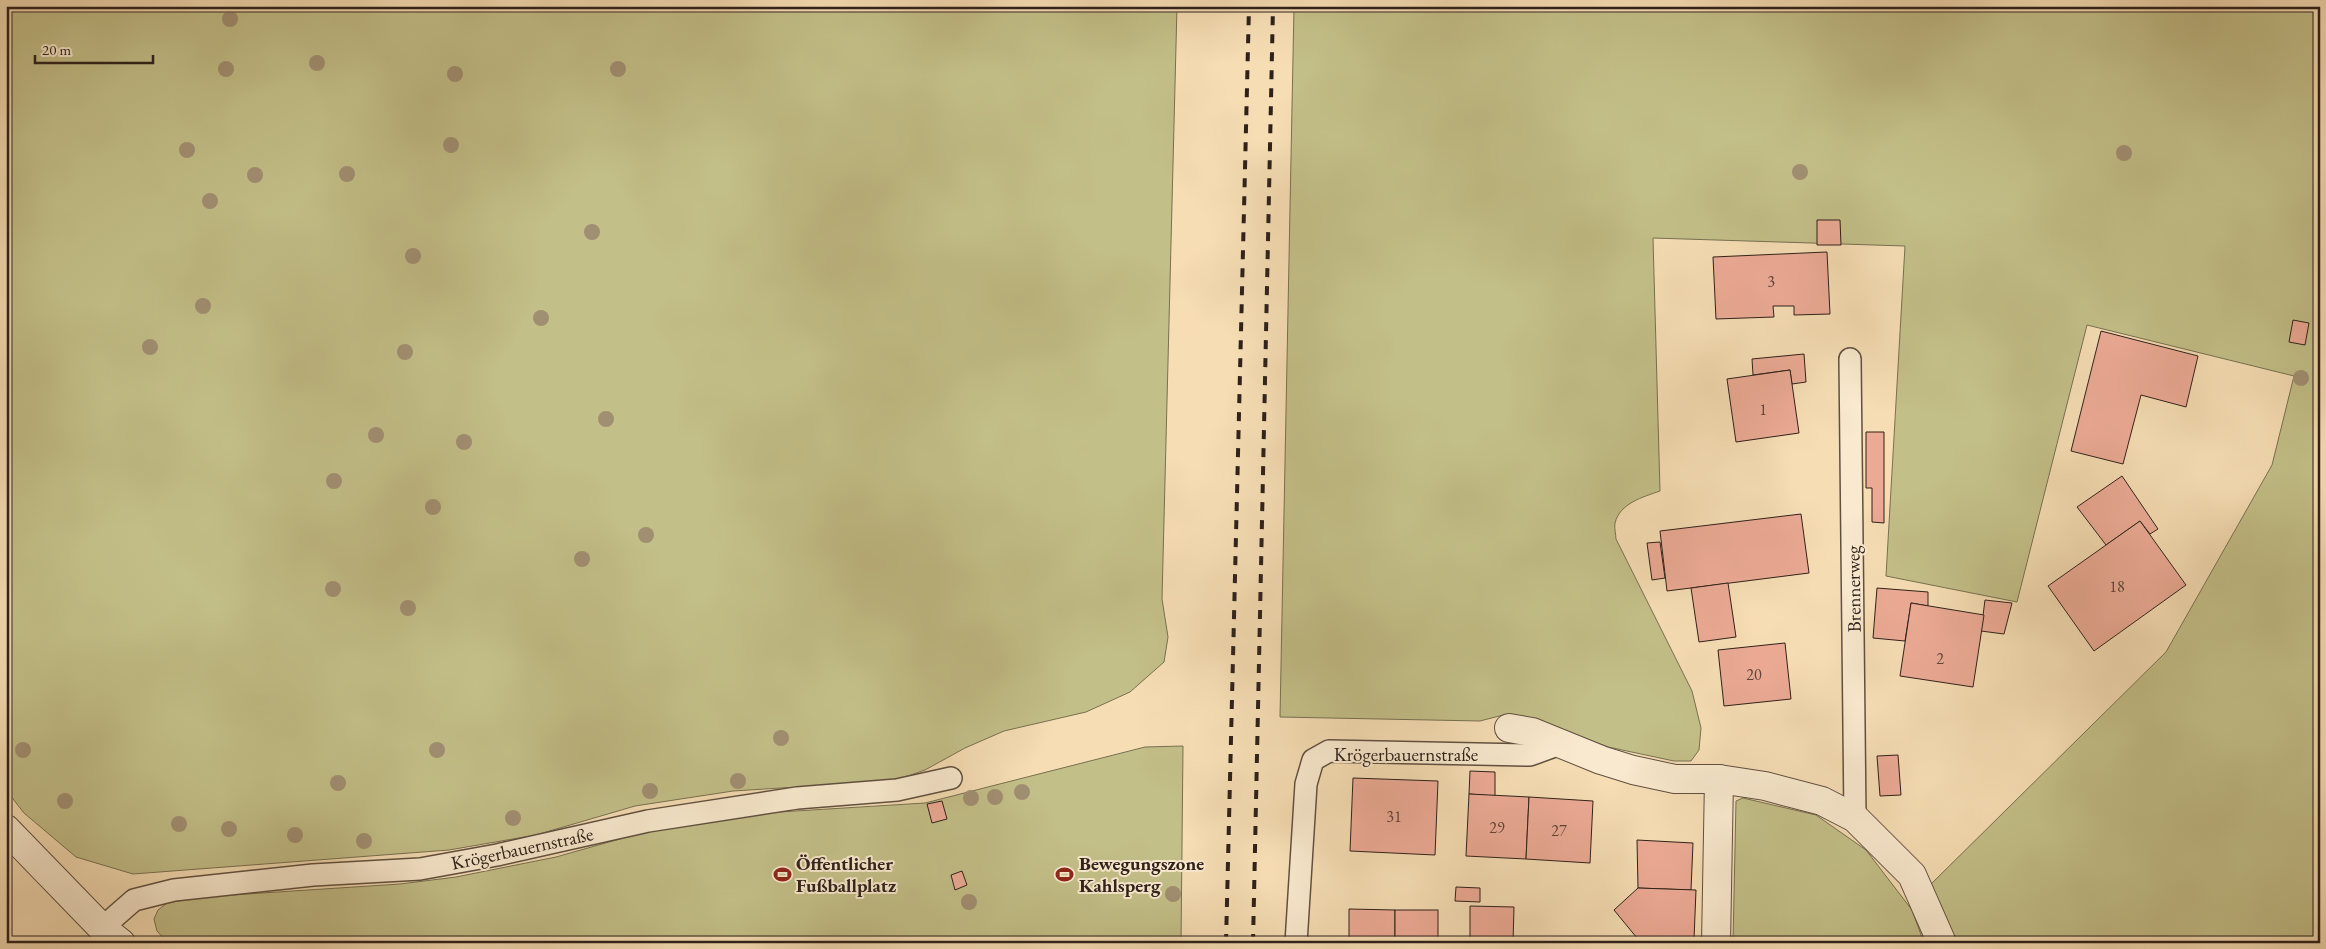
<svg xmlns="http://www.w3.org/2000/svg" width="2326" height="949" font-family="'EB Garamond',serif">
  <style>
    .green { fill: #c3bf88; stroke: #787052 }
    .building { fill: #ecaa95; stroke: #2e211b }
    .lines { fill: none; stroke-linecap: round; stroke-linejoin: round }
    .service-casing { stroke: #605041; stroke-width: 24 }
    .minor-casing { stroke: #605041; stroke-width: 30 }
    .service { stroke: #f9e9ce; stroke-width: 21 }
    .minor { stroke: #f9e9ce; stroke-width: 28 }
    .rail { stroke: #2e211b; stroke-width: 4; stroke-dasharray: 9 9; stroke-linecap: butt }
    .tree { fill: #a18f72 }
    .labels { text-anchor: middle; stroke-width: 4; stroke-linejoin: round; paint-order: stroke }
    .number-label { font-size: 16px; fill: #5e433a }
    .street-label { font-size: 19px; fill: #2e211b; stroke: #f9e9ce }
    .poi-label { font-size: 19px; font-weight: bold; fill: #2e211b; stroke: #f9e9ce; text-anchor: start }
  </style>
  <rect width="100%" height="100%" fill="#f6ddb4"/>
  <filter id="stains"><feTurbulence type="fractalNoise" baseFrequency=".004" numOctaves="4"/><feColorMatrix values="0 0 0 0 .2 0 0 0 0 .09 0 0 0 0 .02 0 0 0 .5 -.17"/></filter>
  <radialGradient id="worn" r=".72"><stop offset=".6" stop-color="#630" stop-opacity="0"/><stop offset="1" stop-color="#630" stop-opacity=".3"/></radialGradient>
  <g class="green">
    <path d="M6 6H1177L1162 599 1168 637 1164 662 1130 692 1086 712 1004 731 965 748 925 770 894 781 733 791 635 806 536 835 449 850 133 874 76 857 24 813 6 790Z"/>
    <path d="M1294 6H2320V943H1953L1927 888 2166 652 2272 465 2294 376 2087 325 2017 602 1886 576 1905 246 1653 238 1660 491C1643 497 1620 503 1615 523 1614 528 1616 535 1616 539L1692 691 1701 728 1699 750 1691 761H1674L1608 747 1545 723 1503 715 1480 721 1280 717Z"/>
    <path d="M1183 746 1181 943H168L157 931 154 919 158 910 167 903 201 897 400 884 456 877 556 857 676 823 747 814 925 803 1145 747Z"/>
    <path d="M1743 798 1816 815 1866 850 1912 910 1924 943H1733L1736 801Z"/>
  </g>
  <g class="building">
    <rect x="6" y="6" width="80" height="3"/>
    <path d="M1817 220H1840L1841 245H1817Z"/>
    <path d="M1827 252 1830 314 1794 315V306H1773L1774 317 1716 319 1713 257Z"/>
    <path d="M2293 320 2309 323 2305 345 2289 342Z"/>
    <path d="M2101 331 2198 356 2186 407 2141 395 2123 464 2071 451Z"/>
    <path d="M1804 354 1806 382 1792 384 1790 370 1753 375 1752 359Z"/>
    <path d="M1790 370 1799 433 1736 442 1727 379Z"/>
    <path d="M1866 432H1884V523L1872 522V488H1866Z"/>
    <path d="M2122 476 2158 529 2150 534 2140 521 2106 545 2077 507Z"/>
    <path d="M1801 514 1809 573 1667 591 1660 531Z"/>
    <path d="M2140 521 2186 585 2094 651 2048 586Z"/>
    <path d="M1660 542 1665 578 1652 580 1647 543Z"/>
    <path d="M1728 583 1736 637 1699 642 1691 588Z"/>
    <path d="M1877 588 1928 592V606L1911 603 1905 641 1873 638Z"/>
    <path d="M1985 600 2012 603 2004 634 1981 631Z"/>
    <path d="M1911 603 1984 615 1973 687 1900 676Z"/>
    <path d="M1785 643 1791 699 1724 706 1718 650Z"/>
    <path d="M1898 755 1901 795 1880 796 1877 756Z"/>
    <path d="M1470 771 1495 772V796L1469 794Z"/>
    <path d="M1353 778 1438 781 1435 855 1350 851Z"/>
    <path d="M1469 794 1529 797 1526 859 1466 856Z"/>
    <path d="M1529 797 1593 801 1590 863 1526 859Z"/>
    <path d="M942 801 947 819 932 823 927 804Z"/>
    <path d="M1637 840 1693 843 1691 890 1638 888Z"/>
    <path d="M962 871 967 885 955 890 951 875Z"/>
    <path d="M1456 887 1480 888V902L1455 901Z"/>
    <path d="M1638 888 1696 890 1694 939 1637 938 1614 910Z"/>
    <path d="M1470 906 1514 907 1513 943H1470Z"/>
    <path d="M1349 909 1395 910V943H1349Z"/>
    <rect x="1395" y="910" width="43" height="33"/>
    <path d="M1637 938 1694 939V943H1631Z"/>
  </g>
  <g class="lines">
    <defs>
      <g id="service">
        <path d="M1850 359 1855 818"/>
        <path d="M102 928 134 900 174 890 313 875 420 869 497 855 648 821 797 798 897 790 951 778"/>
        <path d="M1296 943 1306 784 1313 760 1329 751 1530 755 1563 743"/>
      </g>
      <g id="minor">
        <path d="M1509 728 1532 732 1601 760 1633 770 1675 779H1719L1765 786 1822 801 1855 818 1912 875 1942 943"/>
        <path d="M6 829 102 928 121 943"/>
        <path d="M1716 943 1719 779"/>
      </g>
    </defs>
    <use href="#service" class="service-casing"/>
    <use href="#minor" class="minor-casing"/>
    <use href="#service" class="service"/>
    <use href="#minor" class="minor"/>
    <g class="rail">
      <path d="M1226 943 1249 6"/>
      <path d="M1253 943 1273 6"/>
    </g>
  </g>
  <g class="tree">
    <circle cx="230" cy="19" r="8"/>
    <circle cx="317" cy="63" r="8"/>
    <circle cx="226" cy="69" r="8"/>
    <circle cx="618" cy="69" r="8"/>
    <circle cx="455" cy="74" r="8"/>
    <circle cx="451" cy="145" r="8"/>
    <circle cx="187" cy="150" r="8"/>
    <circle cx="2124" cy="153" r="8"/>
    <circle cx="1800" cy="172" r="8"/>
    <circle cx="347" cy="174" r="8"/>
    <circle cx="255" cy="175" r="8"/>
    <circle cx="210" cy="201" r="8"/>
    <circle cx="592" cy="232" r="8"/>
    <circle cx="413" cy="256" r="8"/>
    <circle cx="203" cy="306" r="8"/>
    <circle cx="541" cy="318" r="8"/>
    <circle cx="150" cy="347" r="8"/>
    <circle cx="405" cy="352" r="8"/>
    <circle cx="2301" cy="378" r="8"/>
    <circle cx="606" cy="419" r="8"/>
    <circle cx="376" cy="435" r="8"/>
    <circle cx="464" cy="442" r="8"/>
    <circle cx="334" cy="481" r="8"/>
    <circle cx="433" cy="507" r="8"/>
    <circle cx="646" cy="535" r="8"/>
    <circle cx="582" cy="559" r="8"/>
    <circle cx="333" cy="589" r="8"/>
    <circle cx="408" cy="608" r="8"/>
    <circle cx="781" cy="738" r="8"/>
    <circle cx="23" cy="750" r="8"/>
    <circle cx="437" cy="750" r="8"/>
    <circle cx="738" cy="781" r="8"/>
    <circle cx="338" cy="783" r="8"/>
    <circle cx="650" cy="791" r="8"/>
    <circle cx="1022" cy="792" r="8"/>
    <circle cx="995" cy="797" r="8"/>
    <circle cx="971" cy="798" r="8"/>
    <circle cx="65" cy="801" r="8"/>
    <circle cx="513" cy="818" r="8"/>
    <circle cx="179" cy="824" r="8"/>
    <circle cx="229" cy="829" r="8"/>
    <circle cx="295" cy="835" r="8"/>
    <circle cx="364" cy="841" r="8"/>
    <circle cx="1173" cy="894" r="8"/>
    <circle cx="969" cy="902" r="8"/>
  </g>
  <defs>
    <symbol id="stadium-bare" viewBox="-9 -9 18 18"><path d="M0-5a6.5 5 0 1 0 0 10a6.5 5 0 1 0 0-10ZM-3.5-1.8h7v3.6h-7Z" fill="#8f2418" stroke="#f9e9ce" stroke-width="2.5" paint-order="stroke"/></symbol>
  </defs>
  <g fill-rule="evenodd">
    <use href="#stadium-bare" x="770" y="862" width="25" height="25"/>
    <use href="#stadium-bare" x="1052" y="862" width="25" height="25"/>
  </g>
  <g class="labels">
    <g class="number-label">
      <text x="1771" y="287">3</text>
      <text x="1763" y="415">1</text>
      <text x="2117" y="592">18</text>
      <text x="1940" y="664">2</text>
      <text x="1754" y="680">20</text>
      <text x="1394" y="822">31</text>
      <text x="1497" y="833">29</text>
      <text x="1559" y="836">27</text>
    </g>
    <g class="street-label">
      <text transform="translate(1853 589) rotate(-91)" y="7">Brennerweg</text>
      <text x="1406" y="761">Krögerbauernstraße</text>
      <text transform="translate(522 848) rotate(-12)" y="7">Krögerbauernstraße</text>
    </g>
    <g class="poi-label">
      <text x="796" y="870">Öffentlicher<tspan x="796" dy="22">Fußballplatz</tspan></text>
      <text x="1079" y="870">Bewegungszone<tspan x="1079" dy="22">Kahlsperg</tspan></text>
    </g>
  </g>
  <rect width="2326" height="949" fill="none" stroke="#f6ddb4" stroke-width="25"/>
  <rect x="8" y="8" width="2311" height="934" fill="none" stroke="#2e211b" stroke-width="2.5"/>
  <rect x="12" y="12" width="2301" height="924" fill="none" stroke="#2e211b"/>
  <path d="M35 55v8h118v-8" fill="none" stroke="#2e211b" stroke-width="2.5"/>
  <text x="42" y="55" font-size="15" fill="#2e211b" stroke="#f9e9ce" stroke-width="4" paint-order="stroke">20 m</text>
  <rect width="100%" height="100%" filter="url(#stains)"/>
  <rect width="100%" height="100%" fill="url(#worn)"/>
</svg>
